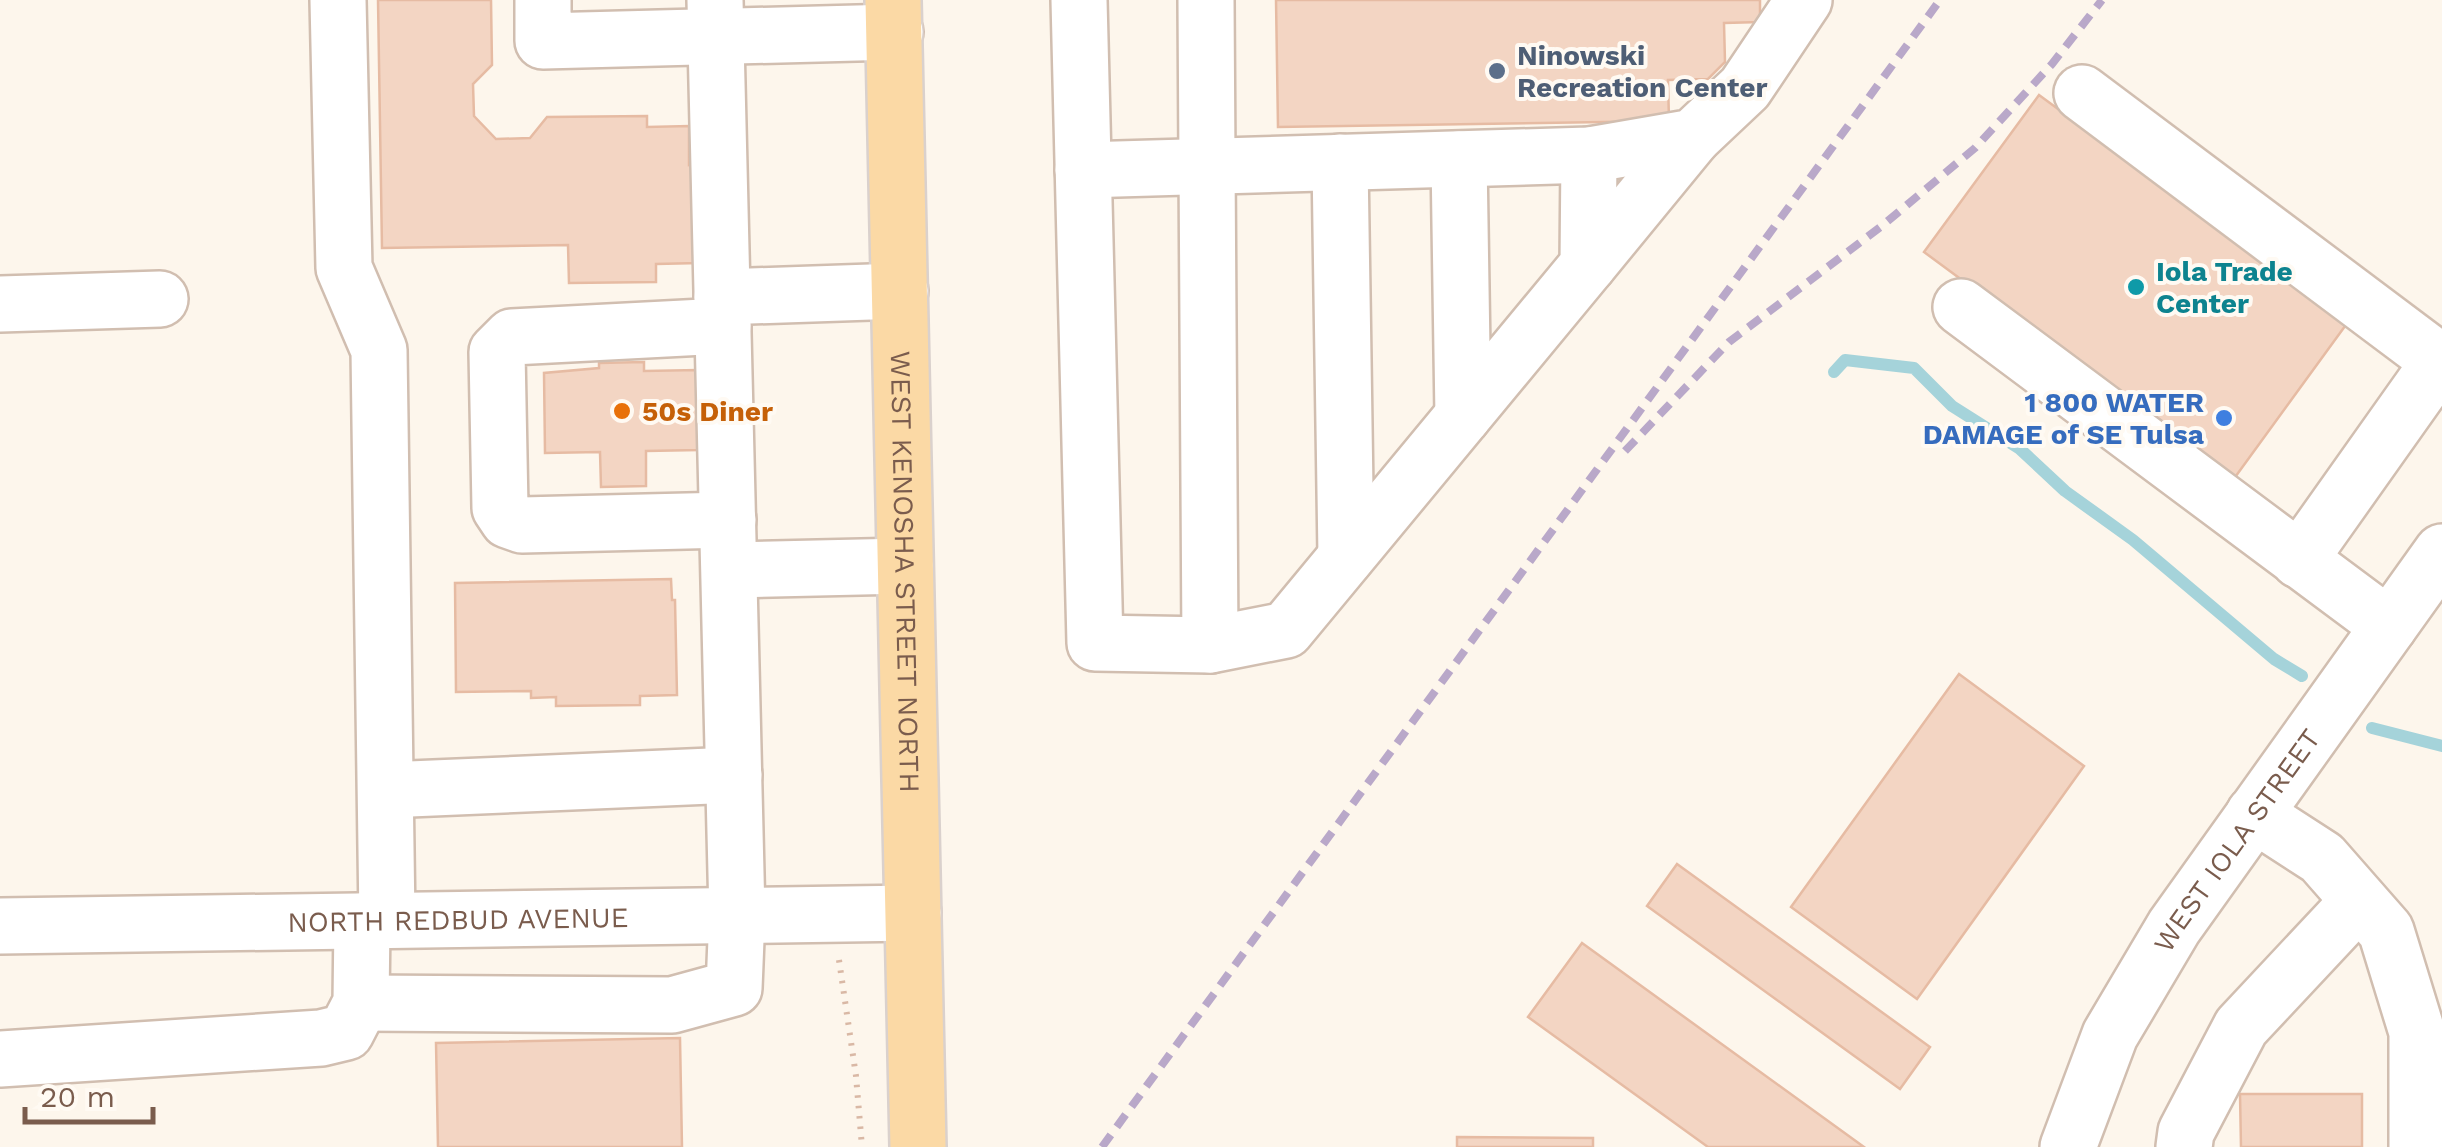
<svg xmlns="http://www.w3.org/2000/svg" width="2442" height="1147" font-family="'Work Sans',sans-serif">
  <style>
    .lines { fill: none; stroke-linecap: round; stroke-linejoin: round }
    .stream { stroke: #a5d3da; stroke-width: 12 }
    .building { fill: #f3d5c3; stroke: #e6bba3; stroke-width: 2.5 }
    .minor-casing { stroke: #d1beb0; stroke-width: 60 }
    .major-casing { stroke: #dad1cd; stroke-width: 60 }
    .path { stroke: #d9b8a5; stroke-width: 6; stroke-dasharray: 2.5 8; stroke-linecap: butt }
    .minor { stroke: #fff; stroke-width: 55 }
    .major { stroke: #fbd9a5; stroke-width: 55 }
    .rail { stroke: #b9a8c9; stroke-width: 8; stroke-dasharray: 15 10; stroke-linecap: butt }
    .service-dot { fill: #5c6f8a; stroke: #fffaf3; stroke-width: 4 }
    .culture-dot { fill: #0f9aa8; stroke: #fffaf3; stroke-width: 4 }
    .food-dot { fill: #e8710a; stroke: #fffaf3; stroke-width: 4 }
    .shop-dot { fill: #3f7fe0; stroke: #fffaf3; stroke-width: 4 }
    .labels { text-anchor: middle; stroke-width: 8; stroke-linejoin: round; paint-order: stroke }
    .service-label { font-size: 28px; font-weight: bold; fill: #4e5e75; stroke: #fffaf3; text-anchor: start }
    .culture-label { font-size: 28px; font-weight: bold; fill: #0d838f; stroke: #fffaf3; text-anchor: start }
    .shop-label { font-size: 28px; font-weight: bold; fill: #366cbe; stroke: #fffaf3; text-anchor: end }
    .food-label { font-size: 28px; font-weight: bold; fill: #c56008; stroke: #fffaf3; text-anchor: start }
    .street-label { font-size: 28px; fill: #7a5c4d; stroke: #fffaf3 }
  </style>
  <rect width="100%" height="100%" fill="#fdf6ec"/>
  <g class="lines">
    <g class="stream">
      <path d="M1834 372 1845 360 1914 368 1952 406 2020 449 2065 491 2133 540 2274 659 2302 676"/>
      <path d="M2372 728 2442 746"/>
    </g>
  </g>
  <g class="building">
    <path d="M378 0H491L492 65 473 84 474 116 496 139 530 138 547 117 647 116V127L689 126V165L697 164 699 263 656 264V282L569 283 568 245 382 248Z"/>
    <path d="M1276 0H1760V22L1724 23 1725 62 1708 79 1668 80 1669 121 1278 127Z"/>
    <path d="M2039 95 2348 322 2233 480 1924 252Z"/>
    <path d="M644 362V371L698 370 699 450 646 451V486L601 487 600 452 545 453 544 373 599 368V363Z"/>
    <path d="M671 579 672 600H675L677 695 640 696V705L556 706V697L531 698V691L456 692 455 583Z"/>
    <path d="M1959 674 2084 766 1917 999 1791 907Z"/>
    <path d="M1677 864 1930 1047 1900 1089 1647 906Z"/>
    <path d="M1582 943 1864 1147H1708L1528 1017Z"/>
    <path d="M680 1038 682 1147H438L436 1043Z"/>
    <path d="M2240 1094H2362V1147H2241Z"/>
    <path d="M1457 1137 1593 1138V1147H1457Z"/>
  </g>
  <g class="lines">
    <defs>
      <g id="minor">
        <path d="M338 0 344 268 379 350 387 920"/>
        <path d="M543 0V41L895 32"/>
        <path d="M1079 0 1095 643 1210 645 1286 630 1588 265 1589 155"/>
        <path d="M1206 0 1210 645"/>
        <path d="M2082 93 2442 363"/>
        <path d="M1459 159 1463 416"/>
        <path d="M1340 162 1346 557"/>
        <path d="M1083 170 1589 155 1693 137 1745 88 1804 0"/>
        <path d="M1588 265 1693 137"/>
        <path d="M722 297 900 291"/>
        <path d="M0 304 160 299"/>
        <path d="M1961 307 2389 626"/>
        <path d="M723 326 512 337 497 352 500 508 508 520 522 525 728 520"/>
        <path d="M2299 560 2440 361"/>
        <path d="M730 570 905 566"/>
        <path d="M386 790 734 775"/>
        <path d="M2254 814 2322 858 2386 931 2417 1032V1147"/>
        <path id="s1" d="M0 926 913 913"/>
        <path d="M361 1003 672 1005 734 988 737 915 715 0"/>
        <path d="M0 1059 321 1038 346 1032 361 1003 362 921"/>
        <path id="s2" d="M2068 1147 2110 1035 2174 927 2442 552"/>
        <path d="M2184 1147 2186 1132 2241 1027 2359 901"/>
      </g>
      <g id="major">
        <path id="s3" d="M893 0 918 1147"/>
      </g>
    </defs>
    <use href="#minor" class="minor-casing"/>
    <use href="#major" class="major-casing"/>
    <path class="path" d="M839 960 856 1076 862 1147"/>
    <use href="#minor" class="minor"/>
    <use href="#major" class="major"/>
    <g class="rail">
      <path d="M1625 451 1729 342 1883 225 1975 148 2052 64 2102 0"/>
      <path d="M1102 1147 1940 0"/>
    </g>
  </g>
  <circle class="service-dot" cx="1497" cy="71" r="10"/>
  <circle class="culture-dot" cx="2136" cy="287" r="10"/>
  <circle class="food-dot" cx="622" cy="411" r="10"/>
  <circle class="shop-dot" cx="2224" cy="418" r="10"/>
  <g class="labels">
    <g class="service-label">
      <text x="1517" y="65">Ninowski<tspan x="1517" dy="32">Recreation Center</tspan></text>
    </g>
    <g class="culture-label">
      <text x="2156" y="281">Iola Trade<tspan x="2156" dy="32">Center</tspan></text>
    </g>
    <g class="shop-label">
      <text x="2204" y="412">1 800 WATER<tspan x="2204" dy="32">DAMAGE of SE Tulsa</tspan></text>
    </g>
    <g class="food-label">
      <text x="642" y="421">50s Diner</text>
    </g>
    <g class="street-label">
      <text dy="10" stroke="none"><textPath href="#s3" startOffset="572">WEST KENOSHA STREET NORTH</textPath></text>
      <text dy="10" stroke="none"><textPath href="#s2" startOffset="352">WEST IOLA STREET</textPath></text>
      <text dy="10" stroke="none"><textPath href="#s1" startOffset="458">NORTH REDBUD AVENUE</textPath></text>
    </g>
  </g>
  <path d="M25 1107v15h128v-15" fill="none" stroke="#7a5c4d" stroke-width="5"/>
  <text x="40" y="1107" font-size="30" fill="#7a5c4d" stroke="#fffaf3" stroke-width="8" paint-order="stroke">20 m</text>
</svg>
